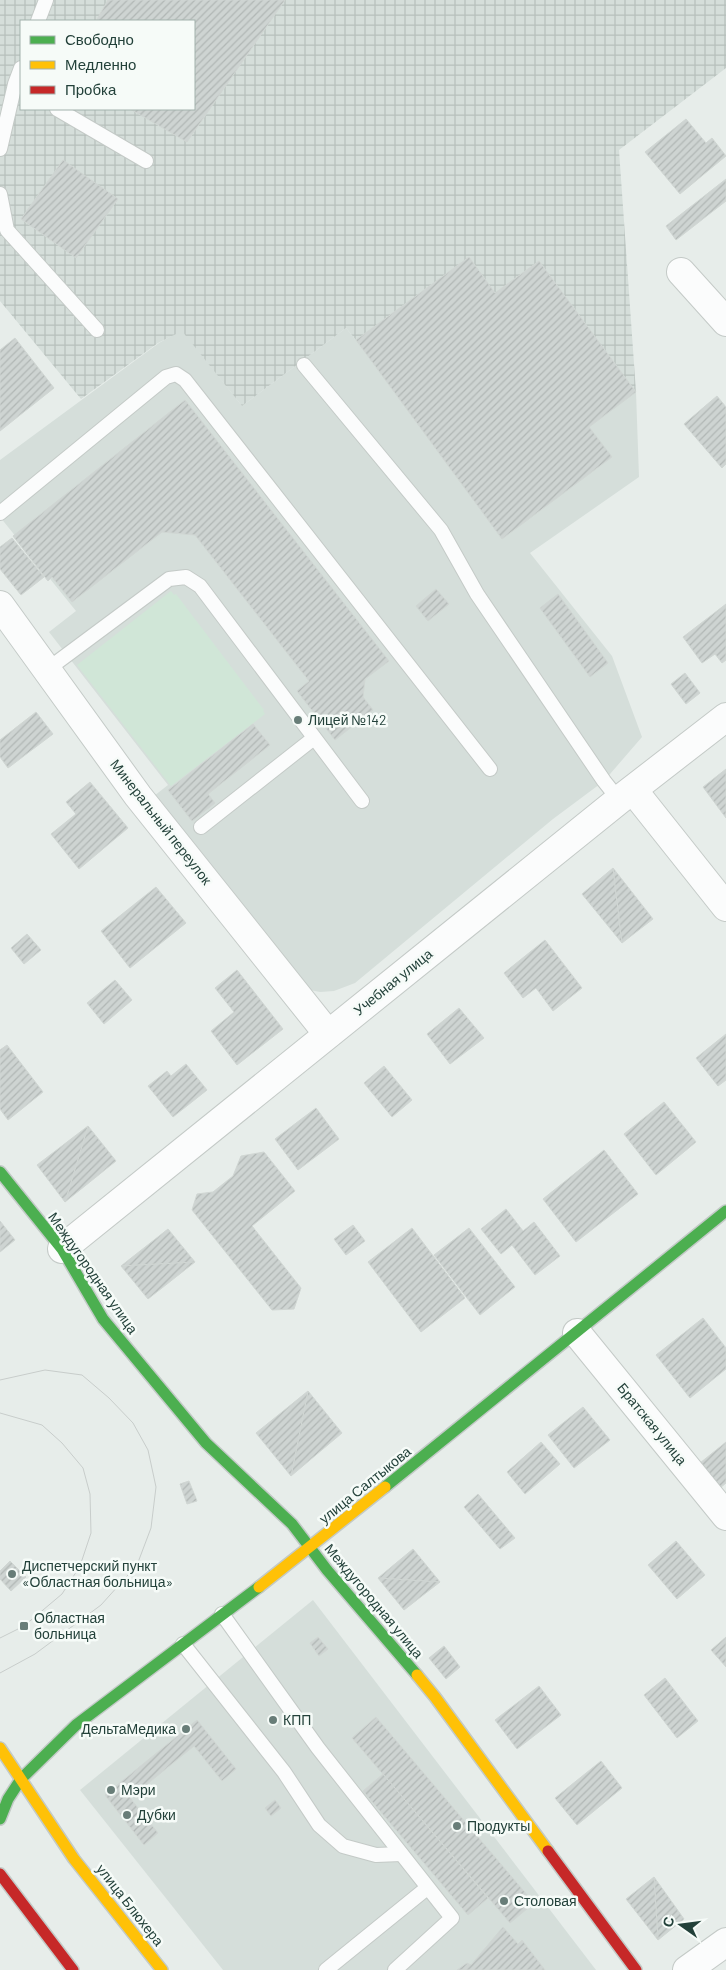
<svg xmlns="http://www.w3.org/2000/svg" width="726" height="1970" font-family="Barlow,sans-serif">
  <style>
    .built { fill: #d5deda }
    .industrial { fill: url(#industrial-grid); fill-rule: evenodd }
    .garden { fill: #d0e6d7 }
    .building { fill: url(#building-hatch); stroke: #d0d6d3 }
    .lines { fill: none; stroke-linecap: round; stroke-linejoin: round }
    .lane-casing { stroke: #c4cac7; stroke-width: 16 }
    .street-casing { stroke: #c4cac7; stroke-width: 30 }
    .fast-casing { stroke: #c3cac7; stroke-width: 14 }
    .slow-casing { stroke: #c3cac7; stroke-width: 14 }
    .jam-casing { stroke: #c3cac7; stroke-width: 14 }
    .lane { stroke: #fbfcfc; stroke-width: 14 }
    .street { stroke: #fbfcfc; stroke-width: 28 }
    .fast { stroke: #4caf50; stroke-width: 11 }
    .slow { stroke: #ffc107; stroke-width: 11 }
    .jam { stroke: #c62828; stroke-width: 11 }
    .tram { stroke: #c8cdcb; stroke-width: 1 }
    .poi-dot { fill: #687d78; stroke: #f6fbf8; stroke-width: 2 }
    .labels { text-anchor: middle; stroke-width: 5; stroke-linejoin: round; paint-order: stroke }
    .poi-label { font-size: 14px; fill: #23413a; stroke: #f6fbf8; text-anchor: start }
    .street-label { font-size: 14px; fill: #23413a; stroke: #f6fbf8 }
  </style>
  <defs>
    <pattern id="industrial-grid" width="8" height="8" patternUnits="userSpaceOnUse" patternTransform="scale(1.25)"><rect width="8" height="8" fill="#d5deda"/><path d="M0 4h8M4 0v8" fill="none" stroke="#b7c0bc"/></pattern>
    <pattern id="building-hatch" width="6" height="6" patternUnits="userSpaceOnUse" patternTransform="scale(1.25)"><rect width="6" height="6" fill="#ced4d2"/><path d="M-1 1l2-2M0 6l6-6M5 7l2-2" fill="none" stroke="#b1b7b5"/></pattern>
  </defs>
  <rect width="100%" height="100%" fill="#e7edea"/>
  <g class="built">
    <path d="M469 257 539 261 636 392 639 477 530 553 612 656 642 737 604 781 553 819 355 983 334 991 320 992 310 990 154 796 168 785 49 632 76 611 0 517V460L159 343 182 330 242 406 346 328 356 340Z"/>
    <path d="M313 1600 596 1970H223L80 1790Z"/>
  </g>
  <path class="industrial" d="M0 0H726V68L619 150 636 392 539 261 495 293 469 257 356 340 346 328 242 406 182 331 158 343 81 399 0 301ZM21 21H194V109H21Z"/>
  <path class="garden" d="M171 591 174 595 176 594 264 710 263 711 265 714 171 786 77 665Z"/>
  <g class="building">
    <path d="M108 0H285L187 142 130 109H194V21H96Z"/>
    <path d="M686 119 706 143 712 138 726 156 680 194 645 152Z"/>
    <path d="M63 160 118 199 76 258 21 219Z"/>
    <path d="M726 179V201L676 240 666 226Z"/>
    <path d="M469 257 495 293 539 261 636 392 589 427 612 457 502 539 356 340Z"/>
    <path d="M15 338 54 388 0 431V350Z"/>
    <path d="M717 396 726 407V464L722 468 684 424Z"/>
    <path d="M185 400 389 661 365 679 363 697 373 710 335 740 297 691 309 681 195 535 162 532 72 602 52 577 48 581 13 536Z"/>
    <path d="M12 538 44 577 21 595 0 569V547Z"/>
    <path d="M436 589 449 604 428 621 416 606Z"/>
    <path d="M558 594 608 663 590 677 540 608Z"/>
    <path d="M726 604V660L722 663 715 654 702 663 683 637Z"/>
    <path d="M685 673 700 693 686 704 671 684Z"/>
    <path d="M36 712 53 734 8 768 0 757V740Z"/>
    <path d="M253 724 270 745 208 794 215 803 192 821 168 790Z"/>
    <path d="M726 769V818L703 787Z"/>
    <path d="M90 782 128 828 79 869 51 834 76 814 66 802Z"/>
    <path d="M613 868 622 943 582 894Z"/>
    <path d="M613 868 653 919 622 943Z"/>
    <path d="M156 887 186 923 130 968 101 931Z"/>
    <path d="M27 934 41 950 24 964 11 948Z"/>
    <path d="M545 940 582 988 553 1011 536 988 523 998 504 973Z"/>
    <path d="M237 970 283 1029 237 1065 211 1031 234 1012 215 988Z"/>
    <path d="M115 980 132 1000 104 1024 87 1003Z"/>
    <path d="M459 1008 484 1038 450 1064 427 1034Z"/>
    <path d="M726 1034V1080L718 1086 696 1058Z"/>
    <path d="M7 1045 43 1092 8 1120 0 1109V1050Z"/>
    <path d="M186 1064 207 1090 173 1117 148 1086 167 1071 171 1076Z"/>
    <path d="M384 1066 412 1100 392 1117 364 1083Z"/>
    <path d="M664 1102 696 1142 656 1175 624 1134Z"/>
    <path d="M316 1108 339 1139 298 1170 275 1139Z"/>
    <path d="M88 1126 116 1161 65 1202Z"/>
    <path d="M88 1126 65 1202 37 1165Z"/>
    <path d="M604 1150 638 1194 576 1242 543 1199Z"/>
    <path d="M264 1152 295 1191 252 1226 301 1288 294 1309 272 1310 192 1210 197 1194 213 1192 233 1176 241 1156Z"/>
    <path d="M506 1209 523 1231 534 1222 560 1256 535 1275 512 1245 501 1254 481 1229Z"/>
    <path d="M0 1221 15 1240 0 1252Z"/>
    <path d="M353 1225 365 1241 346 1255 334 1239Z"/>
    <path d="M412 1228 465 1298 421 1332 368 1262Z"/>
    <path d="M469 1228 515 1287 480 1315 434 1255Z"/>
    <path d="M168 1229 195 1262 121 1266Z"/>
    <path d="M195 1262 148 1299 121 1266Z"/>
    <path d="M703 1318 726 1348V1369L690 1398 656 1355Z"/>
    <path d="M308 1391 342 1433 291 1476Z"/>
    <path d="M308 1391 291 1476 256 1433Z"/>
    <path d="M583 1407 610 1440 574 1468 548 1435Z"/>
    <path d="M541 1442 560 1464 525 1494 507 1472Z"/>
    <path d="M726 1442V1483L720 1488 700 1463Z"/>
    <path d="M189 1481 197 1501 187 1504 180 1484Z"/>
    <path d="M478 1494 515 1538 500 1549 464 1507Z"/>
    <path d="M676 1541 705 1575 677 1599 648 1565Z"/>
    <path d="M413 1549 440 1582 378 1578Z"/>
    <path d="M10 1561 26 1577 11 1591 0 1579V1571Z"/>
    <path d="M378 1578 440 1582 404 1610Z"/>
    <path d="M318 1637 328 1649 319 1656 310 1643Z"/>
    <path d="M726 1637V1667L711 1650Z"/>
    <path d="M444 1646 460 1667 446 1679 429 1658Z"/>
    <path d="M665 1678 698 1721 677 1738 644 1695Z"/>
    <path d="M539 1686 561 1715 517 1749 495 1720Z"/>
    <path d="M274 1714 279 1721 272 1727 267 1720Z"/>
    <path d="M376 1717 534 1903 510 1923 352 1738Z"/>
    <path d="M197 1720 236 1769 222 1781 194 1746 130 1798 158 1833 144 1845 105 1795Z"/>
    <path d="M601 1761 622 1788 577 1825 555 1798Z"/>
    <path d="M383 1774 488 1898 468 1915 363 1791Z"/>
    <path d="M275 1800 281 1808 271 1816 265 1808Z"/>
    <path d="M654 1877 684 1919 658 1940Z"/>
    <path d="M654 1877 658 1940 626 1899Z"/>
    <path d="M503 1927 518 1944 522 1940 545 1970H457L467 1963 471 1965Z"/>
  </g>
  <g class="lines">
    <defs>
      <g id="lane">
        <path d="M38 21 46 0"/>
        <path d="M57 109 146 161"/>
        <path d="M0 149 15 84 21 68"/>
        <path d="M0 194 7 230 97 330"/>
        <path d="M304 365 441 530 477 594 604 781 619 800"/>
        <path d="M0 513 166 377 176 374 185 380 490 769"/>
        <path d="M48 669 169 579 186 577 200 586 362 801"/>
        <path d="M201 827 314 738"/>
        <path d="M222 1614 318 1748 452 1918 395 1970"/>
        <path d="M183 1644 284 1772 319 1825 343 1846 376 1855 401 1854"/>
        <path d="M326 1970 427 1888"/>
      </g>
      <g id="street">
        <path d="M681 272 726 322"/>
        <path d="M0 605 138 796 328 1034"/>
        <path d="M633 790 726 907"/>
        <path d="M62 1249 619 800 726 717"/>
        <path d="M577 1333 726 1516"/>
        <path d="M687 1970 726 1942"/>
      </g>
      <g id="fast">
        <path d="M0 1172 62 1249 103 1319 206 1443 292 1524 327 1570 417 1675"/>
        <path d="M385 1487 726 1211"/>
        <path d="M21 1779 76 1725 259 1587"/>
        <path d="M0 1819 8 1799 21 1779"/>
      </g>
      <g id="slow">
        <path d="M259 1587 385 1487"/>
        <path d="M417 1675 435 1697 548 1851"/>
        <path d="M0 1748 74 1859 162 1970"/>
      </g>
      <g id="jam">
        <path d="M548 1851 636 1970"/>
        <path d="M0 1874 73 1970"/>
      </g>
    </defs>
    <use href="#lane" class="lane-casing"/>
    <use href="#street" class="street-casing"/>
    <use href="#fast" class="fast-casing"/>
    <use href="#slow" class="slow-casing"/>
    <use href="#jam" class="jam-casing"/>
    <use href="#lane" class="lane"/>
    <use href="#street" class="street"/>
    <use href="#fast" class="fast"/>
    <use href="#slow" class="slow"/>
    <use href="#jam" class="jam"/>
    <g class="tram">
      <path d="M0 1380 45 1370 82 1375 109 1398 133 1423 148 1450 156 1487 151 1528 137 1565 101 1605 35 1654 0 1673"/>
      <path d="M0 1413 42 1425 62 1443 83 1468 90 1494 91 1533 80 1566 62 1594 24 1626 0 1638"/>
    </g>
  </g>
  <g class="poi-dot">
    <circle cx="298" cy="720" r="5"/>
    <circle cx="12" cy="1574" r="5"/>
    <rect x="19" y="1621" width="10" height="10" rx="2.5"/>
    <circle cx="273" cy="1720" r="5"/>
    <circle cx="186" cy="1729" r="5"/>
    <circle cx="111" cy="1790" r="5"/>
    <circle cx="127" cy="1815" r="5"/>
    <circle cx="457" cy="1826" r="5"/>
    <circle cx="504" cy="1901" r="5"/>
  </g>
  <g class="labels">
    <g class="poi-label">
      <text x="308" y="725">Лицей №142</text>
      <text x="22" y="1571">Диспетчерский пункт<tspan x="22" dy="16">«Областная больница»</tspan></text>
      <text x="34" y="1623">Областная<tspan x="34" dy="16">больница</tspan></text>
      <text x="283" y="1725">КПП</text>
      <text x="176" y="1734" text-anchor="end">ДельтаМедика</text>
      <text x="121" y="1795">Мэри</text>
      <text x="137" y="1820">Дубки</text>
      <text x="467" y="1831">Продукты</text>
      <text x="514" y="1906">Столовая</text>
    </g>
    <g class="street-label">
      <text transform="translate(161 822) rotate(52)" y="5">Минеральный переулок</text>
      <text transform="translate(393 982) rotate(-39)" y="5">Учебная улица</text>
      <text transform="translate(93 1273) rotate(55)" y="5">Междугородная улица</text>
      <text transform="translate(652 1424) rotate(51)" y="5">Братская улица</text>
      <text transform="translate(365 1485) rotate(-39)" y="5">улица Салтыкова</text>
      <text transform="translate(374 1601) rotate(50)" y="5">Междугородная улица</text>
      <text transform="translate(130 1905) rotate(52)" y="5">улица Блюхера</text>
    </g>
  </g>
  <rect x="20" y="20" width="175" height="90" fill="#f6fbf8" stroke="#a2b1ac"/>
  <rect x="30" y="36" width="25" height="8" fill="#4caf50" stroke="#a2b1ac"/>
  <text x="65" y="45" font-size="15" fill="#23413a">Свободно</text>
  <rect x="30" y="61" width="25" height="8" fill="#ffc107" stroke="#a2b1ac"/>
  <text x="65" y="70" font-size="15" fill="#23413a">Медленно</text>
  <rect x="30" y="86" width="25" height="8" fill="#c62828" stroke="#a2b1ac"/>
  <text x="65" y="95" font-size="15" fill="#23413a">Пробка</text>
  <g transform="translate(681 1925) rotate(284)" stroke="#f6fbf8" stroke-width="4" paint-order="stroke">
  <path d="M0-4L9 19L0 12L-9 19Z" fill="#23413a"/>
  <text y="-8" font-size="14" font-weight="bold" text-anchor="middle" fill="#23413a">С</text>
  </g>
</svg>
